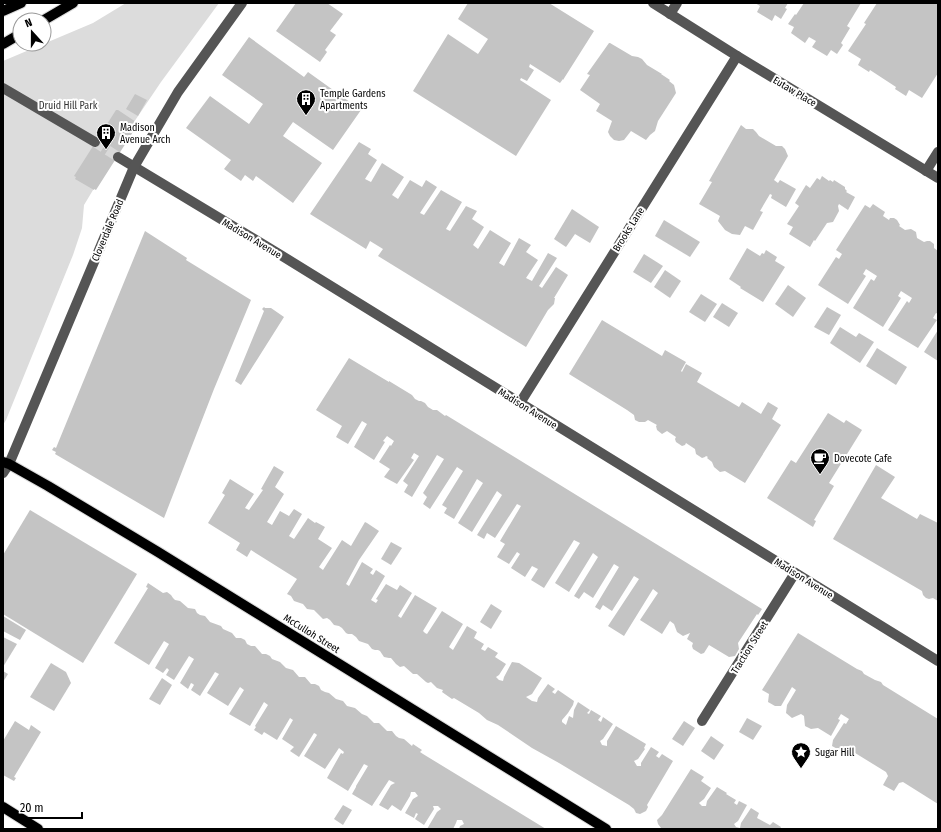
<svg xmlns="http://www.w3.org/2000/svg" width="941" height="832" font-family="'Fira Sans Condensed',sans-serif">
  <style>
    .green { fill: #dcdcdc }
    .building { fill: #c4c4c4 }
    .lines { fill: none; stroke-linecap: round; stroke-linejoin: round }
    .minor-tunnel { stroke: #d9d9d9; stroke-width: 10; stroke-dasharray: 10 5; stroke-linecap: butt }
    .major-casing { stroke: #dbdbdb; stroke-width: 12 }
    .minor { stroke: #555; stroke-width: 10 }
    .major { stroke: #000; stroke-width: 10 }
    .labels { text-anchor: middle; stroke-width: 4; stroke-linejoin: round; paint-order: stroke }
    .street-label { font-size: 10px; fill: #000; stroke: #fff }
    .poi-label { font-size: 10px; fill: #000; stroke: #fff; text-anchor: start }
    .park-label { font-size: 10px; fill: #333; stroke: #fff }
  </style>
  <rect width="100%" height="100%" fill="#fff"/>
  <path class="green" d="M126 3H219L161 82 134 122 84 205 82 228 73 255 6 420 3 425V61L93 23Z"/>
  <g class="building">
    <path d="M296 3H327L343 14 330 31 336 35 325 50 327 52 320 62 276 31Z"/>
    <path d="M468 3H549L594 31 563 80V79L560 83 530 64 529 67 534 70 527 81 521 78 520 80 551 100 516 156 413 91 448 34 478 54 488 39 458 19Z"/>
    <path d="M755 3H788L785 8 787 9 781 19 775 15 772 21 757 12 760 6Z"/>
    <path d="M804 3H811L813 4 814 3H861L847 26 850 28 841 43 843 45 837 54 831 50 827 56 812 47 816 41 809 37 805 43 791 33 794 27 788 24 795 14 796 15Z"/>
    <path d="M877 3H938V73L922 98 909 90 906 96 895 89 896 87 870 70 869 72 858 65 861 59 848 51 866 24 864 23Z"/>
    <path d="M249 37 304 77 308 72 361 110 333 150 293 122 283 136 322 163 293 203 256 176 253 181 245 175 241 181 224 169 231 160 186 128 210 96 249 124 263 104 222 75Z"/>
    <path d="M609 43H610L632 56 638 57 642 59 647 65 662 74H661L670 80 669 81 674 85 676 93 658 121 655 131 650 135 646 140 631 131 624 140 619 141 614 140 610 136 608 132 612 121 596 111 600 104 580 90 590 75 587 74Z"/>
    <path d="M135 94 147 100 138 116 126 109Z"/>
    <path d="M116 110H118L136 122V123L138 124 96 190 94 189V190L75 179 76 177 74 176Z"/>
    <path d="M741 125 746 129H753L756 132 759 136 776 146H782L785 149 788 156 774 180 778 183 780 180 796 189 786 207 771 198 772 195 770 194 760 211 763 212 753 230 745 226 740 235 732 234 725 230 718 221 720 216 699 204 712 182 709 181Z"/>
    <path d="M359 142 371 149 368 154 377 160 365 179 371 182 382 163 404 177 392 195 398 199 410 180 422 187 426 180 437 187 420 213 424 215 441 190 462 202 446 229 450 231 466 206 477 211 472 219 484 227 473 245 478 249 490 230 511 243 499 263 504 266 519 238 531 245 526 252 538 260 526 278 532 281 548 253 557 258 539 286 542 288 556 267 568 275 554 298H555L554 304 548 310 526 347 378 256 383 249 370 241 366 249 310 214Z"/>
    <path d="M822 176 829 181 830 180 833 182 834 180 845 187V189L847 191 846 192 855 197 848 210 839 204 838 206 839 211 833 222 827 223 815 241 814 240 810 247 789 234 793 227 787 224 799 206 795 203 806 185 810 188 817 178 820 180Z"/>
    <path d="M873 204 885 212 883 216 889 220 890 218H894L897 220 900 225 899 226 905 230 911 229 916 232 917 238 924 242 927 241H930L934 244V248L938 251V314L936 313 933 318 937 320 918 348 888 330 907 301 909 303 912 298 901 291 898 296 901 298 883 327 853 308 871 279 874 281 877 276 866 269 863 274 866 276 848 304 818 285 836 257 839 259 842 254 836 250 865 205 870 208Z"/>
    <path d="M572 209 599 227 590 243 575 234 566 247 554 239Z"/>
    <path d="M664 220 700 242 690 257 655 236Z"/>
    <path d="M145 231 187 258 186 260 251 300 214 389 164 518 55 454 56 452 52 450 54 447 56 448Z"/>
    <path d="M747 248 760 256 762 253 764 254 766 250 777 257 775 261 785 267 763 302 740 288 741 287 729 279Z"/>
    <path d="M644 254 663 266 651 283 633 272Z"/>
    <path d="M665 270 681 281 670 298 654 287Z"/>
    <path d="M788 285 806 298 793 317 775 304Z"/>
    <path d="M701 294 717 304 705 322 689 312Z"/>
    <path d="M722 303 738 313 729 327 713 317Z"/>
    <path d="M264 307 265 308H271L284 317 241 385 235 381 264 311 262 309Z"/>
    <path d="M827 307 841 315 829 335 814 327Z"/>
    <path d="M602 320 662 356 665 350 686 362 681 371 682 372 686 364 702 373 697 382 739 407 742 402 761 414 768 402 778 408 772 419 781 425 745 483 725 471 720 472 714 467 712 462 707 458 708 457 706 456 705 457 702 458 696 454 695 449 686 443 685 445 682 446 676 442 675 439 676 437 667 431 662 434 657 430 656 426 657 425 648 420 645 422H639L635 420 634 415 627 410 569 374Z"/>
    <path d="M840 327 856 337 859 333 874 342 860 363 830 343Z"/>
    <path d="M938 330V361L924 352Z"/>
    <path d="M877 348 907 367 896 385 866 366Z"/>
    <path d="M349 358 389 382V381L412 395 415 399 419 401H421L425 403 428 407 433 410H437L445 416 446 415 762 609 758 615 757 614 738 643 739 649 735 656 729 657 709 645 704 653 701 654 693 649 692 646 693 643 687 639 690 633 683 636 677 632 674 624 670 621 662 634 640 620 658 593 653 589 624 636 608 626 639 579 634 576 612 611 603 605 600 610 595 607 619 567 614 564 593 598 584 592 579 599 574 596 598 557 593 553 569 592 555 583 580 543 574 540 544 588 531 580 538 569 532 566 525 577 511 568 520 554 517 552 509 564 497 557 505 544 500 541 521 506 517 504 495 538 487 533 484 539 477 535 502 495 497 491 472 532 458 523 483 483 477 479 454 519 444 513 447 508 442 505 463 471 457 467 430 509 423 504 427 497 423 493 444 459 437 455 412 497 404 492 408 485 403 481 419 456 414 453 411 458 414 460 397 484 384 477 390 469 379 462 390 445 391 446 394 441 387 436 383 441 385 442 374 460 354 447 367 424 362 421 348 444 336 437 342 426 316 410Z"/>
    <path d="M828 413 844 423 846 420 862 430 829 483 834 486 814 520 816 521 813 527 767 498 791 460 796 463Z"/>
    <path d="M876 465 895 477 881 498 917 519 920 514 938 523V601L933 598 929 599 926 598 923 595 922 591 833 539Z"/>
    <path d="M274 466 284 472 275 487 284 494 267 522 272 525 280 511 289 516 294 509 302 514 289 536 294 539 308 518 315 523 316 522 325 527 318 539 332 548 319 567 323 570 342 540 351 546 365 522 367 523 379 531 359 560 346 584 349 586 362 562 373 569 370 573 373 575 376 570 385 576 371 600 376 603 378 600 376 599 386 584 397 590 400 585 412 593 398 616 401 618 415 595 437 608 423 631 425 633 427 634 442 611 463 624 449 647 453 650 467 626 477 632 474 638 484 644 481 649 485 651 488 647 498 653 495 657 506 664 499 675 496 677 499 680 503 681 504 677 512 662 519 663 542 678 532 694 526 697 532 701 537 702 538 698 548 684 555 689 552 692 555 694 558 690 574 701 573 705 568 713 562 720V722L566 725 569 716 573 718 574 710 578 702 590 710 587 713 589 714 591 710 601 716 598 720 601 722 603 717 613 724 603 739 600 741 602 745 607 746V741L616 726 646 744 644 748 645 749 638 759 634 761 637 766H641V763L651 747 659 752 656 756 659 758 662 754 673 761 647 805 648 807 646 811 640 814 636 813 634 809 629 805 559 763 532 748 498 725 487 720 479 713 454 698 452 699 442 692 443 690 437 688 431 682 428 683 426 682 417 674H413L404 666 400 667 396 664 391 658H389L384 657 380 651 378 650H375L372 649 368 644 359 641 356 637 352 634H348L346 633 342 628 339 626 334 625 330 620 327 618 323 619 314 610 307 609 303 604 294 601 291 596 287 594 297 579 251 550 247 557 236 550 240 543 208 523 225 495 222 493 230 479 254 494 245 508 249 510 263 490 261 489Z"/>
    <path d="M30 510 137 574 83 663 3 614V555Z"/>
    <path d="M391 542 402 548 391 565 381 559Z"/>
    <path d="M148 583 163 593 167 592 171 595 173 598 175 600 180 601 188 608 195 609 197 613 200 615 205 616 210 622 221 626 223 629 232 633 236 638H241L245 640 247 644 251 646H255L262 654H266L270 656 272 659 280 662 286 668 293 670 299 677H305L311 684H315L319 686 321 690 325 692 329 693 336 699 343 701 347 706 355 708 362 714 367 716 374 723H379L387 731H392L396 736 399 738 404 739 412 746 413 744 422 750 420 752 423 754 546 829H459L460 826 464 824 462 820H457L456 823 453 829H441L439 828V829H427L437 812 441 809 438 806H433L434 809 424 825 415 819 418 814 416 813 414 818 405 813 413 799 418 796 415 792H411L410 796 401 811 392 805 388 810 379 805 391 785 395 783 389 780 372 806 352 794 356 787V786L368 766 364 764 348 791 327 778 341 753 343 754 344 752 339 748 325 769 304 756 317 735 316 734 314 733 299 757 290 751 294 747 282 739 293 720 290 718 277 740 264 732 262 735 254 730 256 727 255 726 268 705 264 702 250 726 229 714 244 690 240 687 228 706 207 693 219 674 215 672 200 696 191 690 194 685 193 684 191 683 188 689 180 683 194 659 189 656 174 680 166 675 169 670 167 668 163 673 155 668 169 644 164 641 149 665 114 643 148 588 146 587Z"/>
    <path d="M491 604 502 611 491 629 480 622Z"/>
    <path d="M3 616 26 630 20 640 3 631Z"/>
    <path d="M798 633 857 669 862 671 864 674 875 680 881 682 883 685 938 719V804L903 782 899 783 894 791 883 785 888 776 886 772 847 748 841 751 832 746 833 740 844 723 846 724 849 719 841 714 838 719 840 720 831 736 818 728 811 729 805 726 804 716 801 714 792 718 786 713 787 705 796 690 792 687 781 706H775L768 702 769 694 762 690Z"/>
    <path d="M3 637 17 644 3 667Z"/>
    <path d="M51 663 66 672 71 683 54 711 30 697Z"/>
    <path d="M3 671 8 674 3 682Z"/>
    <path d="M162 678 172 685 160 705 149 699Z"/>
    <path d="M747 718 762 726 753 740 739 732Z"/>
    <path d="M15 721 29 730 31 725 41 732 14 777 16 778 14 781 3 775V741Z"/>
    <path d="M684 721 695 728 683 746 672 739Z"/>
    <path d="M711 736 724 745 714 760 701 751Z"/>
    <path d="M691 769 704 777 701 781 711 788 704 799 699 803 702 806H706L707 801 717 787 727 793 726 794 736 800 734 803 737 805 739 801 747 805 738 821 734 824 736 827 740 828 741 823 751 808 759 813 757 818 770 825 773 822 781 827 780 829H667L661 828 658 824 657 820 662 815Z"/>
    <path d="M343 805 352 810 343 825 334 819Z"/>
  </g>
  <g class="lines">
    <path class="minor-tunnel" d="M95 142 118 157"/>
    <defs>
      <g id="major">
        <path d="M3 11 21 3"/>
        <path d="M44 20 73 3"/>
        <path d="M3 44 20 34"/>
        <path d="M3 462 9 464 48 486 158 552 606 829"/>
        <path d="M3 807 38 829"/>
      </g>
    </defs>
    <use href="#major" class="major-casing"/>
    <g class="minor">
      <path d="M653 3 737 56 938 178"/>
      <path d="M670 14 677 3"/>
      <path d="M3 88 95 142"/>
      <path d="M118 157 279 254 938 661"/>
      <path d="M926 171 938 152"/>
      <path d="M520 403 737 56"/>
      <path d="M3 473 9 464 134 167 178 92 242 3"/>
      <path d="M702 721 795 573"/>
    </g>
    <use href="#major" class="major"/>
  </g>
  <defs>
    <symbol id="building-pin" viewBox="-11 -11 22 30"><path d="M0 17L-7.5 6A9.5 9.5 0 1 1 7.5 6Z" fill="#000" stroke="#fff"/><path d="M-4-6H4V6H1V3H-1V6H-4ZM-2.5-4.3h1.7v1.8h-1.7ZM.8-4.3h1.7v1.8H.8ZM-2.5-1h1.7V.8h-1.7ZM.8-1h1.7V.8H.8Z" fill="#fff"/></symbol>
    <symbol id="cafe-pin" viewBox="-11 -11 22 30"><path d="M0 17L-7.5 6A9.5 9.5 0 1 1 7.5 6Z" fill="#000" stroke="#fff"/><path d="M-5.5-4.5H6V0H3Q3 3.5 0 3.5H-2.5Q-5.5 3.5-5.5 0ZM3-3.2v2h1.7v-2ZM-6 4.5H4V6H-6Z" fill="#fff"/></symbol>
    <symbol id="sight-pin" viewBox="-11 -11 22 30"><path d="M0 17L-7.5 6A9.5 9.5 0 1 1 7.5 6Z" fill="#000" stroke="#fff"/><path d="M0-6L1.8-2.2L6-1.7L2.9 1.2L3.7 5.4L0 3.3L-3.7 5.4L-2.9 1.2L-6-1.7L-1.8-2.2Z" fill="#fff"/></symbol>
  </defs>
  <g fill-rule="evenodd">
    <use href="#building-pin" x="295" y="88" width="22" height="30"/>
    <use href="#building-pin" x="95" y="122" width="22" height="30"/>
    <use href="#cafe-pin" x="809" y="447" width="22" height="30"/>
    <use href="#sight-pin" x="790" y="741" width="22" height="30"/>
  </g>
  <g class="labels">
    <g class="street-label">
      <text transform="translate(795 91) rotate(31)" y="4">Eutaw Place</text>
      <text transform="translate(628 229) rotate(-58)" y="4">Brooks Lane</text>
      <text transform="translate(107 230) rotate(-67)" y="4">Cloverdale Road</text>
      <text transform="translate(252 238) rotate(31)" y="4">Madison Avenue</text>
      <text transform="translate(528 408) rotate(32)" y="4">Madison Avenue</text>
      <text transform="translate(804 578) rotate(32)" y="4">Madison Avenue</text>
      <text transform="translate(312 633) rotate(32)" y="4">McCulloh Street</text>
      <text transform="translate(749 647) rotate(-58)" y="4">Traction Street</text>
    </g>
    <g class="poi-label">
      <text x="320" y="97">Temple Gardens<tspan x="320" dy="12">Apartments</tspan></text>
      <text x="120" y="131">Madison<tspan x="120" dy="12">Avenue Arch</tspan></text>
      <text x="834" y="462">Dovecote Cafe</text>
      <text x="815" y="756">Sugar Hill</text>
    </g>
    <g class="park-label">
      <text x="68" y="109">Druid Hill Park</text>
    </g>
  </g>
  <rect width="941" height="832" fill="none" stroke="#000000" stroke-width="8"/>
  <g transform="translate(32 32) rotate(339)"><circle r="19" fill="#ffffff" stroke="#999999"/>
  <path d="M0-3L7 15L0 10L-7 15Z" fill="#000000"/>
  <text y="-6" font-size="11" font-weight="bold" text-anchor="middle" fill="#000000">N</text>
  </g>
  <path d="M14 812v6h68v-6" fill="none" stroke="#000000" stroke-width="2"/>
  <text x="20" y="812" font-size="12" fill="#000000" stroke="#ffffff" stroke-width="3" paint-order="stroke">20 m</text>
</svg>
